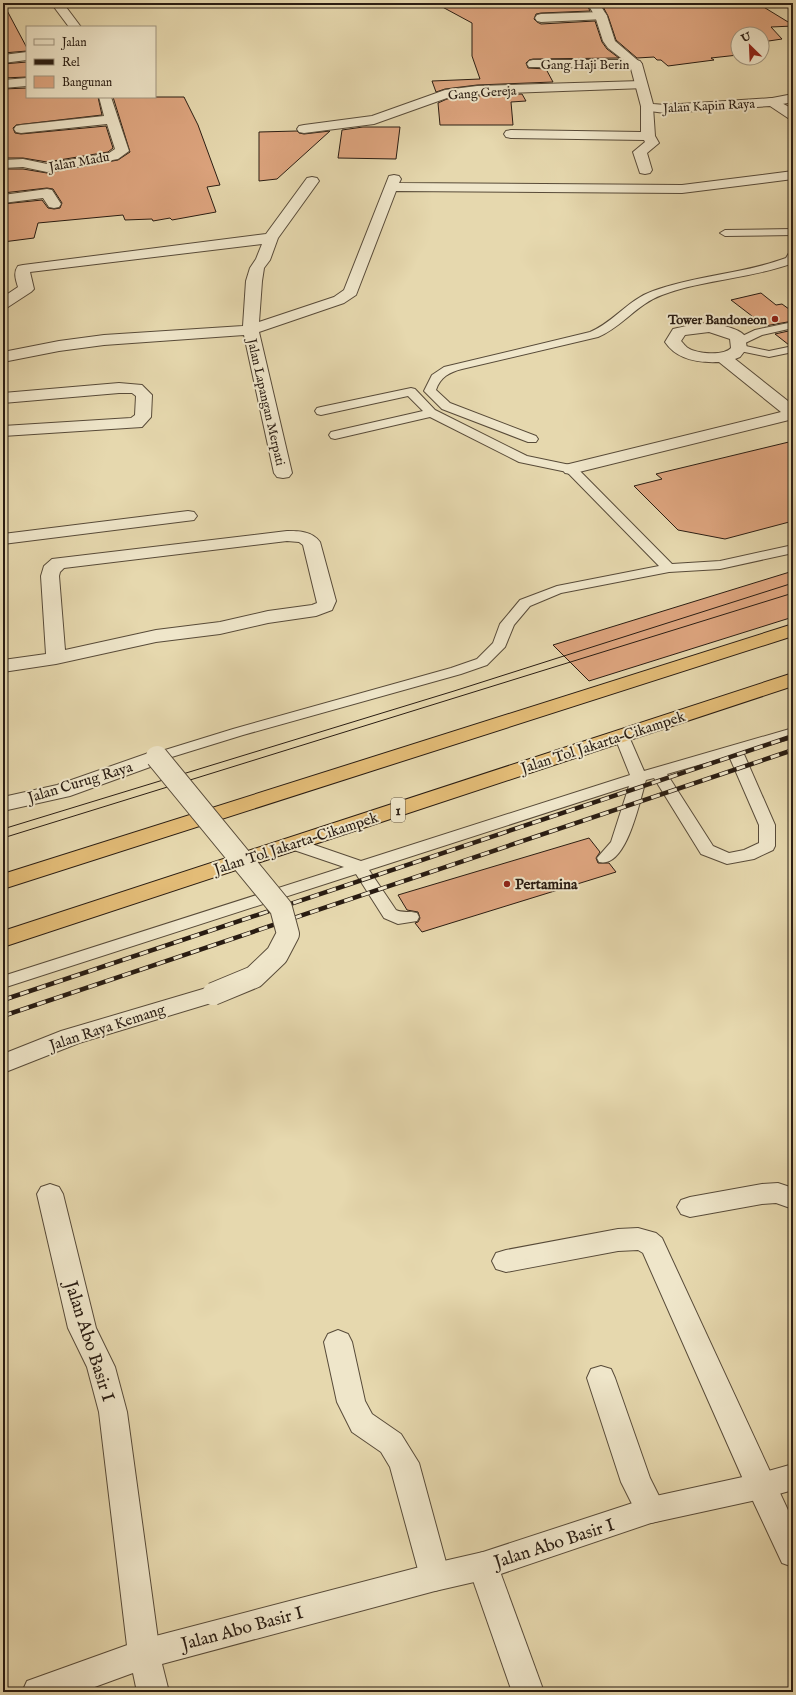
<svg xmlns="http://www.w3.org/2000/svg" width="796" height="1695" font-family="'IM FELL English',serif">
  <style>
    .building { fill: #dea57f; stroke: #291c12 }
    .lines { fill: none; stroke-linecap: round; stroke-linejoin: round }
    .service-casing { stroke: #584b39; stroke-width: 2 }
    .minor-casing { stroke: #584b39; stroke-width: 2 }
    .tertiary-casing { stroke: #584b39; stroke-width: 2 }
    .motorway-casing { stroke: #291c12; stroke-width: 2 }
    .service { fill: #efe6ca; fill-rule: evenodd }
    .minor { fill: #efe6ca; fill-rule: evenodd }
    .tertiary { fill: #efe6ca; fill-rule: evenodd }
    .motorway { fill: #e3bc77; fill-rule: evenodd }
    .tram { stroke: #291c12; stroke-width: 1 }
    .rail-casing { stroke: #291c12; stroke-width: 4.5 }
    .rail { stroke: #efe6ca; stroke-width: 3; stroke-dasharray: 9; stroke-linecap: butt }
    .tertiary-bridge-casing { stroke: #584b39; stroke-width: 24; stroke-linecap: butt }
    .tertiary-bridge { stroke: #efe6ca; stroke-width: 22 }
    .poi-dot { fill: #8f2418; stroke: #efe6ca; stroke-width: 1.5 }
    .labels { text-anchor: middle; stroke-width: 4; stroke-linejoin: round; paint-order: stroke }
    .far-street-label { font-size: 13px; fill: #291c12; stroke: #efe6ca }
    .far-poi-label { font-size: 13px; font-weight: bold; fill: #291c12; stroke: #efe6ca; text-anchor: end }
    .shield { fill: #efe6ca; stroke: #645949; stroke-width: 1 }
    .shield-label { font-size: 14px; font-weight: bold; fill: #291c12 }
    .street-label { font-size: 15px; fill: #291c12; stroke: #efe6ca }
    .poi-label { font-size: 15px; font-weight: bold; fill: #291c12; stroke: #efe6ca; text-anchor: start }
    .near-street-label { font-size: 18px; fill: #291c12; stroke: #efe6ca }
  </style>
  <rect width="100%" height="100%" fill="#e6d8ae"/>
  <filter id="stains"><feTurbulence type="fractalNoise" baseFrequency=".005" numOctaves="4"/><feColorMatrix values="0 0 0 0 .2 0 0 0 0 .09 0 0 0 0 .02 0 0 0 .5 -.17"/></filter>
  <radialGradient id="worn" r=".72"><stop offset=".6" stop-color="#630" stop-opacity="0"/><stop offset="1" stop-color="#630" stop-opacity=".3"/></radialGradient>
  <g class="building">
    <path d="M3 3 27 48V51L3 53Z"/>
    <path d="M435 3H586L590 11 541 13 536 14 534 19 537 22 541 24 595 21 602 42 607 49 619 58 533 59 529 60 526 63 528 68 546 69 553 82 477 85 445 89 436 92 432 81 480 79 472 56V23Z"/>
    <path d="M601 3H757L793 25V26L771 27 782 39 762 42V34H738V55L711 58 714 60 668 66 661 60H657L654 57 637 58 616 40 608 16Z"/>
    <path d="M27 62V77L3 78V64Z"/>
    <path d="M27 88V97H98L102 115 16 125 13 128 15 133 21 134 106 126 113 148 108 152 47 162 23 158H3V89Z"/>
    <path d="M522 94 526 101 511 102 513 125H440L438 103 447 99 477 96Z"/>
    <path d="M113 97H184L198 125 220 185 207 187 216 212 172 220 170 218 153 221 152 219 125 220 123 215 38 223 34 238 3 242V204L42 200 48 208 54 209 60 208 62 203 53 189 47 188 3 193V169H23L47 173 118 160 130 152Z"/>
    <path d="M363 127H400L396 159 338 158 342 130Z"/>
    <path d="M297 131 299 133 304 134 330 131 277 179 259 181V132Z"/>
    <path d="M761 293 776 305 782 304 793 312V321L765 326 731 300Z"/>
    <path d="M793 330V345H789L775 334Z"/>
    <path d="M793 441V521L725 539 678 530 634 486 662 479 656 474Z"/>
    <path d="M793 571V617L589 681 553 645Z"/>
    <path d="M589 838 600 852 596 858 598 863H609L616 872 422 932 415 923 418 922 420 918 418 912 407 910 398 895Z"/>
  </g>
  <g class="lines">
    <defs>
      <g id="service">
        <path d="M793 229V235L725 236 720 233 725 230Z"/>
        <path d="M793 252V263C750 279 704 279 662 295 637 304 622 327 598 337L462 369C450 372 440 377 436 390L450 403 536 436 538 439 536 442H528L442 409 424 391 432 375 444 367 590 332C614 322 629 299 653 291 697 275 743 274 786 258L789 253Z"/>
        <path d="M793 322V328L762 335 741 345 769 351 793 346V352L769 357 735 350 733 348 737 345 732 342 734 340 755 330Z"/>
        <path d="M411 388 415 389 435 410 527 456 575 466 672 564 720 561 793 545V553L720 569 669 572 561 593 530 606 514 625 505 647 487 665 461 674 243 735 162 760 157 762 152 760 149 757 152 754 233 729 451 668 477 659 493 643 500 624 520 600 557 586 659 566 567 472 519 462 430 417 335 439 331 438 329 435 331 432 423 411 408 396 321 415 317 414 315 411 317 408 321 407Z"/>
        <path d="M793 728V738L743 752 775 825V846L773 850 754 859 727 864 701 854 654 778 646 780C640 799 627 869 599 862L597 858 611 842 629 786 369 870 396 910C402 913 410 911 417 913L419 917 417 921 398 924 384 918 356 874 3 988V976L344 867 288 848 286 844 288 840 294 839 300 840 361 861 630 775 614 735 617 732 622 730 627 732 644 771ZM729 756 759 825V843L744 850 729 853 713 846 667 774Z"/>
      </g>
      <g id="minor">
        <path d="M51 3H63L81 27H69Z"/>
        <path d="M601 12 605 13 607 16 605 19 541 22 537 21 535 18 537 15 541 14Z"/>
        <path d="M27 52V60L3 63V55Z"/>
        <path d="M533 60H636L640 61 642 64 640 67 636 68 529 67 527 64 529 61Z"/>
        <path d="M27 78V86L3 88V80Z"/>
        <path d="M641 81 645 82 647 85 645 88 477 94 447 98 374 124 304 133 299 132 297 129 299 126 304 125 372 116 445 90 477 86Z"/>
        <path d="M793 94V102L772 106 767 105 766 102 767 99Z"/>
        <path d="M99 97H111L129 151 118 159 47 172 23 167 3 168V160L23 159 47 164 109 153 115 149 107 124 21 133 16 132 14 129 16 126 21 125 104 116Z"/>
        <path d="M647 103 652 104 653 107 655 136 659 143 647 153 652 170 650 173 645 174 640 173 633 152 645 142 644 140 511 138 506 137 504 134 506 131 511 130 641 132V107L642 104Z"/>
        <path d="M793 171V179L682 193 396 191 356 295 344 303 259 332 292 473 289 477 283 478 277 477 274 473 244 335 104 345 59 351 3 362V352L59 341 104 335 243 326 246 281 250 268 256 259 262 244 30 272 34 289 31 292 8 307 3 309V297L18 287C16 280 13 273 18 266L23 265 266 234 307 178 312 177 317 178 319 181 278 238 270 260 264 268 262 281 259 322 334 297 344 290 389 176 394 175 399 176 401 179 399 183 682 185Z"/>
        <path d="M47 189 52 190 61 204 59 207 54 208 49 207 43 198 3 203V195Z"/>
        <path d="M709 323C717 324 738 328 744 335 746 338 746 344 747 348L740 357 735 359 793 405V419L571 474 565 473 562 469 565 465 781 412 719 362C699 363 677 360 665 342L673 329 695 324ZM709 332 730 339 731 348C724 356 697 354 688 348 686 347 683 343 681 341L685 335Z"/>
        <path d="M119 383 142 385 152 395 151 417 142 427 3 436V426L131 418 135 415 136 396 132 393H119L3 403V393Z"/>
        <path d="M188 511 194 512 197 516 194 520 3 544V534Z"/>
        <path d="M287 531C299 531 312 531 320 542L336 601 332 610 316 616 268 623 220 634 156 642 56 664 3 672V660L46 654 41 576 44 566 52 559ZM287 541 299 542 303 545 317 603 312 605 268 611 220 622 156 630 65 650 59 576 60 572 64 568Z"/>
        <path d="M778 1183 793 1188V1209L776 1203 762 1204 690 1217 681 1214 677 1207 681 1200 690 1197 762 1184Z"/>
        <path d="M50 1184 59 1187 63 1194 96 1328 115 1367 127 1412 160 1654 155 1665 144 1669 133 1665 128 1654 99 1412 87 1367 68 1328 37 1194 41 1187Z"/>
        <path d="M638 1228 656 1233 662 1238 793 1521V1567L782 1563 746 1486 643 1253 638 1250 618 1251 506 1272 496 1269 492 1261 496 1253 506 1250 618 1229Z"/>
        <path d="M338 1330 348 1334 352 1342 365 1401 372 1414 401 1434 419 1463 450 1577 446 1587 435 1591 424 1587 420 1577 390 1467 381 1452 352 1432 337 1402 324 1342 328 1334Z"/>
        <path d="M601 1366 611 1369 615 1378 650 1478 666 1510 662 1520 651 1523 640 1520 621 1482 587 1378 591 1369Z"/>
        <path d="M483 1552 494 1556 498 1566 544 1692H512L468 1566 472 1556Z"/>
      </g>
      <g id="tertiary">
        <path d="M587 3H599L607 16 615 41 642 64 653 104 665 105 772 98 793 109V119L788 118 770 106 665 113 642 110 630 65 608 48 603 41 595 16Z"/>
        <path d="M157 750 164 752 167 757 164 762 70 796 3 811V797L57 785Z"/>
        <path d="M213 986 221 988 225 994 221 1000 79 1043 3 1073V1054L61 1031Z"/>
        <path d="M793 1464V1490L761 1499 651 1523 483 1580 435 1591 162 1664 169 1692H137L133 1673 81 1692H22L27 1681 144 1639 435 1563 483 1552 651 1497 761 1473Z"/>
      </g>
      <g id="motorway">
        <path d="M793 624V636L3 889V874Z"/>
        <path d="M793 673V686L3 947V931Z"/>
      </g>
    </defs>
    <use href="#service" class="service-casing"/>
    <use href="#minor" class="minor-casing"/>
    <use href="#tertiary" class="tertiary-casing"/>
    <use href="#motorway" class="motorway-casing"/>
    <use href="#service" class="service"/>
    <use href="#minor" class="minor"/>
    <use href="#tertiary" class="tertiary"/>
    <use href="#motorway" class="motorway"/>
    <g class="tram">
      <path d="M3 829 454 691 793 583"/>
      <path d="M3 838 793 593"/>
    </g>
    <defs>
      <g id="rail">
        <path d="M3 1000 793 736"/>
        <path d="M3 1016 793 750"/>
      </g>
    </defs>
    <use href="#rail" class="rail-casing"/>
    <use href="#rail" class="rail"/>
    <defs>
      <path id="tertiary-bridge" d="M157 757 281 908 288 934 277 955 254 977 213 994"/>
    </defs>
    <use href="#tertiary-bridge" class="tertiary-bridge-casing"/>
    <use href="#tertiary-bridge" class="tertiary-bridge"/>
  </g>
  <g class="poi-dot">
    <circle cx="775" cy="319" r="4"/>
    <circle cx="507" cy="884" r="4"/>
  </g>
  <g class="labels">
    <g class="far-street-label">
      <text x="585" y="69">Gang Haji Berin</text>
      <text transform="translate(482 92) rotate(-4)" y="5">Gang Gereja</text>
      <text transform="translate(709 105) rotate(-3)" y="5">Jalan Kapin Raya</text>
      <text transform="translate(79 161) rotate(-10)" y="5">Jalan Madu</text>
      <text transform="translate(267 402) rotate(77)" y="5">Jalan Lapangan Merpati</text>
    </g>
    <g class="far-poi-label">
      <text x="767" y="324">Tower Bandoneon</text>
    </g>
    <rect class="shield" x="391" y="798" width="14" height="24" rx="3"/>
    <g class="shield-label">
      <text x="398" y="815">1</text>
    </g>
    <g class="street-label">
      <text transform="translate(603 742) rotate(-18)" y="5">Jalan Tol Jakarta–Cikampek</text>
      <text transform="translate(80 782) rotate(-17)" y="5">Jalan Curug Raya</text>
      <text transform="translate(296 843) rotate(-18)" y="5">Jalan Tol Jakarta–Cikampek</text>
      <text transform="translate(107 1027) rotate(-18)" y="5">Jalan Raya Kemang</text>
    </g>
    <g class="poi-label">
      <text x="515" y="889">Pertamina</text>
    </g>
    <g class="near-street-label">
      <text transform="translate(90 1341) rotate(72)" y="6">Jalan Abo Basir I</text>
      <text transform="translate(554 1543) rotate(-18)" y="6">Jalan Abo Basir I</text>
      <text transform="translate(242 1628) rotate(-15)" y="6">Jalan Abo Basir I</text>
    </g>
  </g>
  <rect width="796" height="1695" fill="none" stroke="#e6d8ae" stroke-width="16"/>
  <rect x="4" y="4" width="788" height="1687" fill="none" stroke="#291c12" stroke-width="2"/>
  <rect x="8" y="8" width="780" height="1679" fill="none" stroke="#291c12"/>
  <rect x="26" y="26" width="130" height="72" fill="#efe6ca" stroke="#a09580"/>
  <rect x="34" y="39" width="20" height="6" fill="#efe6ca" stroke="#a09580"/>
  <text x="62" y="46" font-size="12" fill="#291c12">Jalan</text>
  <rect x="34" y="59" width="20" height="6" fill="#291c12" stroke="#a09580"/>
  <text x="62" y="66" font-size="12" fill="#291c12">Rel</text>
  <rect x="34" y="76" width="20" height="12" fill="#dea57f" stroke="#a09580"/>
  <text x="62" y="86" font-size="12" fill="#291c12">Bangunan</text>
  <g transform="translate(750 46) rotate(336)"><circle r="19" fill="#efe6ca" stroke="#a09580"/>
  <path d="M0-3L7 15L0 10L-7 15Z" fill="#8f2418"/>
  <text y="-6" font-size="11" font-weight="bold" text-anchor="middle" fill="#291c12">U</text>
  </g>
  <rect width="100%" height="100%" filter="url(#stains)"/>
  <rect width="100%" height="100%" fill="url(#worn)"/>
</svg>
